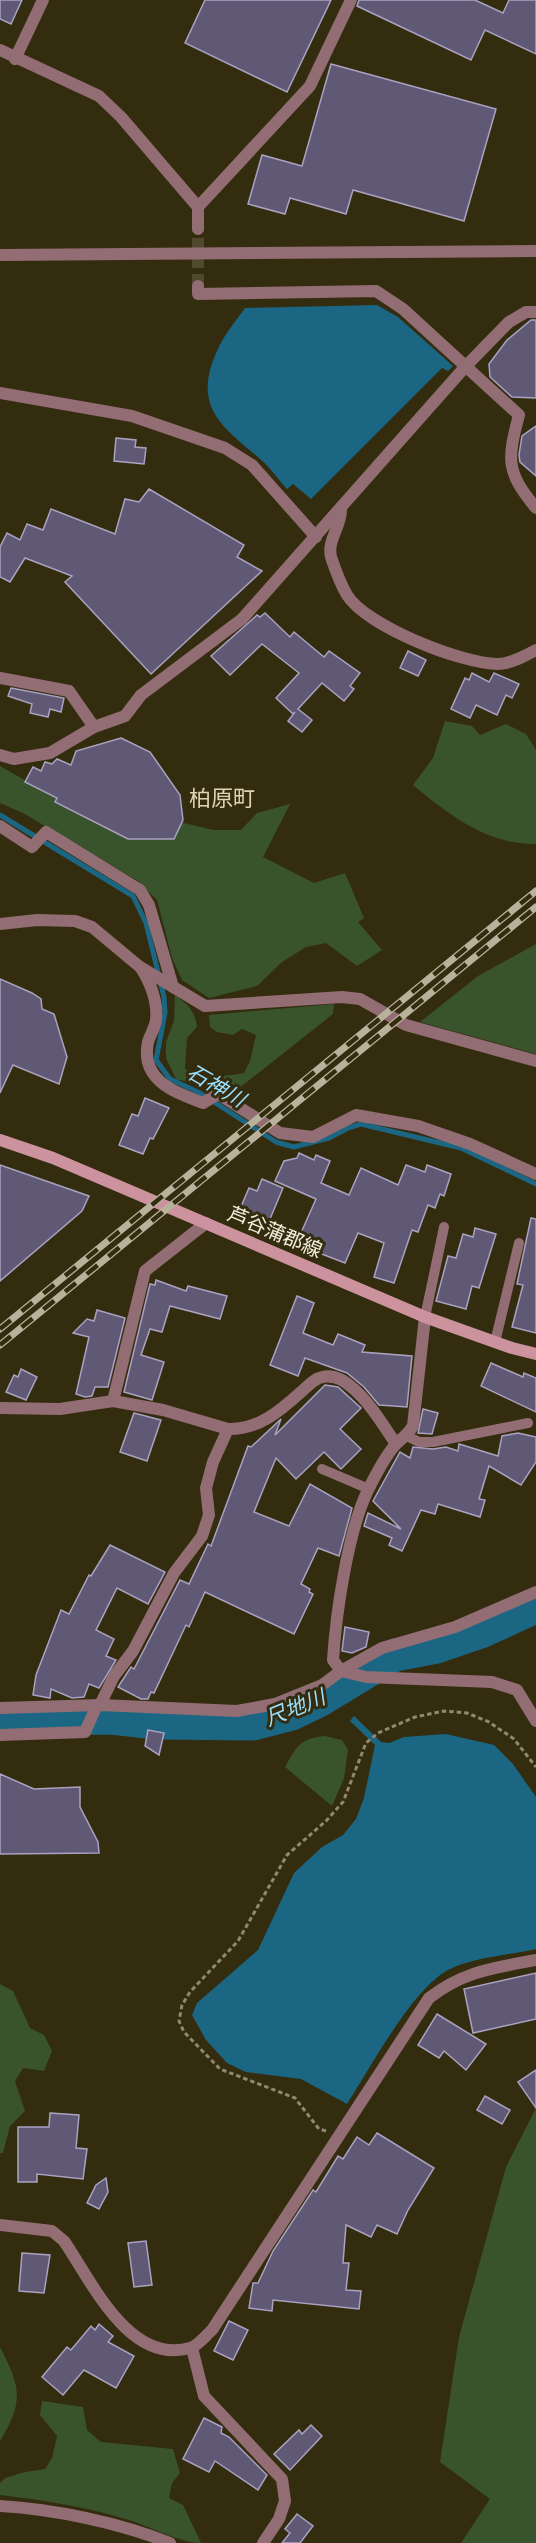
<svg xmlns="http://www.w3.org/2000/svg" width="536" height="2543" font-family="Montserrat,'Noto Sans JP',sans-serif">
  <style>
    .green { fill: #39532d }
    .water { fill: #1b6683 }
    .lines { fill: none; stroke-linecap: round; stroke-linejoin: round }
    .stream { stroke: #1b6683; stroke-width: 5 }
    .river { stroke: #1b6683; stroke-width: 33 }
    .building { fill: #605975; stroke: #a9a2c1; stroke-width: 1.5 }
    .minor-tunnel { stroke: #51492d; stroke-width: 12; stroke-dasharray: 12 6; stroke-linecap: butt }
    .path { stroke: #908971; stroke-width: 3; stroke-dasharray: 4.5 3; stroke-linecap: butt }
    .service { stroke: #926d74; stroke-width: 10 }
    .minor { stroke: #926d74; stroke-width: 12 }
    .tertiary { stroke: #926d74; stroke-width: 12 }
    .secondary { stroke: #cc929d; stroke-width: 12 }
    .rail-casing { stroke: #b8b29d; stroke-width: 7 }
    .rail { stroke: #342c0e; stroke-width: 4.5; stroke-dasharray: 14; stroke-linecap: butt }
    .labels { text-anchor: middle; stroke-width: 6; stroke-linejoin: round; paint-order: stroke }
    .street-label { font-size: 20px; fill: #f3eedd; stroke: #342c0e }
    .water-label { font-size: 21px; font-style: italic; fill: #9adefe; stroke: #342c0e }
    .quarter-label { font-size: 22px; fill: #ded4b2; stroke: #342c0e }
  </style>
  <rect width="100%" height="100%" fill="#342c0e"/>
  <g class="green">
    <path d="M445 721 472 726 480 735 506 724 526 734 536 750V844C487 845 448 814 413 785L433 758Z"/>
    <path d="M0 766 42 790 214 830H241L257 813 290 804 263 857 314 883 345 873 364 918 358 922 382 950 357 966 326 943 306 947 282 962 257 986 209 998 182 980 172 958 157 900 138 881 23 813 0 803Z"/>
    <path d="M536 944V1054L420 1022 478 976Z"/>
    <path d="M175 995C188 1004 195 1011 197 1027L187 1038 185 1069C205 1078 223 1077 244 1073L250 1061 256 1035 242 1029 233 1035 217 1032 210 1027 209 1015 334 1004 333 1014 233 1093 176 1079 166 1058V1042L174 1021Z"/>
    <path d="M325 1736 342 1740 348 1750 344 1778 332 1806 285 1767C298 1745 299 1739 325 1736Z"/>
    <path d="M0 1984 13 1991 30 2028 44 2035 52 2051 44 2071 23 2068 15 2081 25 2111 10 2126 3 2153H0Z"/>
    <path d="M536 2108V2543H461L490 2499 440 2462 459 2337 506 2167Z"/>
    <path d="M0 2347C21 2388 24 2401 0 2441Z"/>
    <path d="M42 2401 83 2407 87 2430 101 2442 173 2449 180 2473 172 2483 169 2498 183 2505 201 2543C179 2543 145 2524 122 2518 81 2506 42 2500 0 2495V2483L5 2478 25 2472 45 2469 52 2458 57 2436 40 2415Z"/>
  </g>
  <g class="water">
    <path d="M377 305 398 317 453 366 448 371 442 368 311 499 293 484 287 489C278 479 270 467 259 458 221 426 192 406 217 351 223 336 235 322 245 308Z"/>
    <path d="M354 1716 381 1742 389 1743 404 1737 446 1734 494 1745 513 1764 536 1797V1949C509 1955 475 1957 450 1969 413 1987 371 2067 347 2104L301 2079 246 2072 227 2063 206 2040 192 2015 197 2003 258 1950 294 1873 322 1847 343 1835 356 1819 364 1798 375 1745 350 1721Z"/>
  </g>
  <g class="lines">
    <path class="stream" d="M0 815 133 896 146 923 164 997 165 1013 156 1060 170 1079 200 1093 276 1142 294 1147 329 1138 348 1128 361 1124 461 1148 536 1184"/>
    <path class="river" d="M0 1723 29 1719 111 1718 156 1723 253 1724 292 1714 319 1701 395 1655 437 1647 481 1632 536 1607"/>
  </g>
  <g class="building">
    <path d="M0 0H22L11 24 0 19Z"/>
    <path d="M205 0H331L287 92 185 43Z"/>
    <path d="M359 0H475L503 13 509 0H536V54L485 30 471 60 357 6Z"/>
    <path d="M331 64 496 109 464 221 353 190 346 214 290 198 285 214 248 204 262 155 302 166Z"/>
    <path d="M531 320H536V398L512 397 490 377 489 364 507 340Z"/>
    <path d="M536 426V476L520 462 519 455 522 436Z"/>
    <path d="M116 438 136 440 135 447 146 448 144 464 114 461Z"/>
    <path d="M149 489 244 545 237 557 262 571 151 674 65 582 72 576 25 558 10 582 0 577V547L7 533 20 540 27 524 43 530 51 509 115 534 125 499 139 502Z"/>
    <path d="M265 613 290 637 294 632 324 657 329 651 360 673 350 686 354 689 344 701 322 683 298 709 312 720 302 732 288 721 295 712 293 714 276 698 299 673 262 644 230 675 211 656 257 615 260 617Z"/>
    <path d="M408 651 426 660 418 676 400 668Z"/>
    <path d="M472 673 489 682 494 673 519 684 512 698 506 695 497 715 476 705 470 718 451 709 465 678 469 680Z"/>
    <path d="M11 688 64 698 61 712 50 709 48 717 30 713 32 704 8 696Z"/>
    <path d="M121 738 150 752 180 795 183 820 174 839H128L55 802 57 798 25 782 33 767 41 771 45 762 52 764 57 759 71 765 76 751Z"/>
    <path d="M0 979 32 993 41 999 42 1009 54 1014 67 1057 59 1084 13 1065 0 1093Z"/>
    <path d="M145 1098 169 1108 153 1139 150 1138 143 1154 119 1145 132 1114 138 1116Z"/>
    <path d="M299 1153 314 1160 316 1155 330 1161 321 1183 349 1195 361 1168 398 1185 406 1165 425 1172 427 1165 451 1174 444 1196 440 1194 435 1208 428 1205 418 1232 412 1230 394 1283 374 1277 384 1243 358 1233 345 1263 296 1244 316 1199 275 1181 284 1161 297 1158Z"/>
    <path d="M0 1165 89 1196 82 1211 0 1281Z"/>
    <path d="M262 1179 283 1188 265 1231 236 1218 249 1188 257 1191Z"/>
    <path d="M531 1218 536 1219V1333L512 1327 523 1285 517 1284Z"/>
    <path d="M475 1228 496 1234 479 1288 472 1286 466 1309 436 1301 448 1256 456 1258 463 1234 473 1237Z"/>
    <path d="M156 1280 186 1291 188 1286 227 1296 220 1319 170 1306 162 1332 150 1329 141 1355 164 1362 152 1400 124 1392 150 1284 155 1285Z"/>
    <path d="M297 1296 314 1303 303 1333 333 1345 338 1334 365 1345 362 1352 412 1356 407 1407 379 1405 364 1387 347 1373 305 1358 298 1376 270 1365Z"/>
    <path d="M97 1310 125 1318 108 1387H95L92 1396 85 1397 76 1394 89 1337 73 1333 87 1319 94 1321Z"/>
    <path d="M491 1363 523 1377 524 1373 536 1378V1412L481 1386Z"/>
    <path d="M21 1369 37 1377 26 1400 6 1392 14 1375 18 1377Z"/>
    <path d="M325 1385 338 1387 361 1408 340 1429 361 1449 341 1469 324 1452 296 1479 276 1458 254 1512 289 1526 310 1484 352 1508 339 1556 318 1548 301 1584 310 1589 309 1592 313 1594 294 1634 205 1592 189 1627 186 1625 154 1693 151 1692 148 1699H141L118 1687 131 1667 134 1669 180 1580 189 1584 208 1544 211 1546 248 1446 251 1447 281 1419 275 1435Z"/>
    <path d="M423 1409 438 1413 432 1434 418 1433Z"/>
    <path d="M134 1413 161 1420 147 1461 120 1452Z"/>
    <path d="M518 1433 536 1437V1462L521 1485 489 1466 479 1499 485 1500 480 1517 438 1504 435 1514 421 1510 402 1551 389 1545 392 1538 364 1526 368 1513 401 1529 373 1501 400 1452 410 1458 413 1447 433 1449 446 1447 458 1451 459 1444 498 1456 502 1436Z"/>
    <path d="M110 1545 165 1572 148 1604 117 1588 96 1630 114 1639 106 1656 116 1660 99 1688 89 1684 84 1697 72 1698 51 1689 50 1698 33 1695 36 1675 61 1610 69 1614 89 1575 91 1576Z"/>
    <path d="M345 1627 369 1632 366 1647 352 1653 342 1651Z"/>
    <path d="M148 1730 164 1733 159 1755 145 1746Z"/>
    <path d="M0 1774 34 1789 80 1787V1807L98 1842 99 1853 0 1854Z"/>
    <path d="M536 1973V2019L473 2033 464 1989Z"/>
    <path d="M437 2014 486 2044 466 2070 444 2051 439 2058 418 2045Z"/>
    <path d="M536 2070V2108L518 2082Z"/>
    <path d="M485 2096 510 2110 502 2124 477 2110Z"/>
    <path d="M50 2113 79 2115 76 2148 87 2149 83 2179 37 2174V2182H18V2127H49Z"/>
    <path d="M377 2133 434 2168 408 2210 397 2234 377 2225 371 2237 346 2225 343 2263H349L346 2290 361 2291 359 2309 273 2300 272 2311 249 2308 253 2283H258L273 2251 313 2190 316 2192 338 2156 343 2159 357 2137 369 2145Z"/>
    <path d="M106 2178 108 2192 99 2209 87 2203 96 2185Z"/>
    <path d="M146 2241 152 2285 134 2287 128 2243Z"/>
    <path d="M22 2253 50 2255 44 2293 19 2291Z"/>
    <path d="M229 2321 248 2330 233 2360 214 2351Z"/>
    <path d="M99 2324 113 2336 108 2342 134 2356 116 2388 84 2370 63 2395 42 2377 67 2347 71 2350 91 2326 95 2330Z"/>
    <path d="M204 2418 222 2427 221 2433 229 2437 267 2475 258 2490 215 2461 209 2472 183 2459Z"/>
    <path d="M311 2425 322 2436 290 2470 274 2454 299 2430 302 2434Z"/>
    <path d="M297 2514 313 2526 300 2543H282L290 2533 285 2529Z"/>
  </g>
  <g class="lines">
    <path class="minor-tunnel" d="M198 286V229"/>
    <path class="path" d="M326 2131 319 2129 295 2098 220 2069 184 2032 179 2021 182 2005 190 1992 238 1941 287 1855 326 1821 343 1802 366 1743 378 1733 415 1717 444 1711 467 1713 489 1722 514 1739 536 1767"/>
    <g class="service">
      <path d="M425 1317 444 1227"/>
      <path d="M495 1342 519 1243"/>
      <path d="M407 1436 419 1442H433L528 1423"/>
      <path d="M322 1469 369 1489"/>
    </g>
    <g class="minor">
      <path d="M0 50 99 96 121 117 198 207V229"/>
      <path d="M15 59 43 0"/>
      <path d="M198 207 310 86 351 0"/>
      <path d="M198 286V294L376 291 403 309 519 415C507 460 506 472 536 508"/>
      <path d="M0 393 132 416 225 448 252 465 316 537"/>
      <path d="M341 510C341 527 327 540 331 557 335 569 341 585 347 595 366 626 462 664 498 664 510 664 525 656 536 650"/>
      <path d="M0 678 69 691 94 727"/>
      <path d="M0 755 14 759 50 753 94 727 125 716 141 695 242 619 465 367 509 322 526 312H536"/>
      <path d="M0 826 32 847 46 832 140 890 149 905 173 987"/>
      <path d="M0 924 37 920 75 921 92 927 140 967 205 1006 342 997 360 999 406 1025 536 1061"/>
      <path d="M141 968C151 984 158 1001 156 1020 155 1028 150 1035 148 1042 140 1080 174 1092 203 1103L218 1094 280 1133 313 1137 356 1115 418 1126 470 1144 536 1174"/>
      <path d="M425 1317 413 1426C408 1434 404 1437 397 1443 386 1454 375 1476 368 1490 348 1531 336 1613 333 1660L341 1671 366 1677 492 1682 517 1690 536 1721"/>
      <path d="M113 1401 145 1271 206 1223"/>
      <path d="M0 1408 60 1409 113 1401 163 1410 228 1429C258 1430 280 1411 301 1392 307 1387 313 1380 319 1378 327 1375 334 1376 342 1380 365 1394 381 1422 396 1444"/>
      <path d="M100 1705 114 1676 133 1651 174 1573 202 1536 209 1515 206 1488 213 1462 228 1429"/>
      <path d="M0 1708 100 1705 237 1711 275 1704 322 1685 341 1671 382 1648 455 1627 536 1592"/>
      <path d="M0 1735 85 1732 97 1705"/>
      <path d="M0 2225 52 2231 64 2241C92 2282 129 2365 190 2348 198 2346 206 2335 212 2330L429 1998C464 1971 494 1968 536 1960"/>
      <path d="M192 2348 204 2396 282 2479 285 2501 279 2519 263 2543"/>
      <path d="M0 2506C54 2509 120 2523 170 2543"/>
    </g>
    <path class="tertiary" d="M0 255 536 251"/>
    <path class="secondary" d="M0 1140 53 1158 425 1317 512 1348 536 1354"/>
    <defs>
      <g id="rail">
        <path d="M0 1329 536 891"/>
        <path d="M0 1345 536 907"/>
      </g>
    </defs>
    <use href="#rail" class="rail-casing"/>
    <use href="#rail" class="rail"/>
  </g>
  <g class="labels">
    <g class="street-label">
      <text transform="translate(275 1232) rotate(23)" y="7">芦谷蒲郡線</text>
    </g>
    <g class="water-label">
      <text transform="translate(216 1086) rotate(30)" y="7">石神川</text>
      <text transform="translate(295 1708) rotate(-22)" y="7">尺地川</text>
    </g>
    <g class="quarter-label">
      <text x="222" y="806">柏原町</text>
    </g>
  </g>
</svg>
